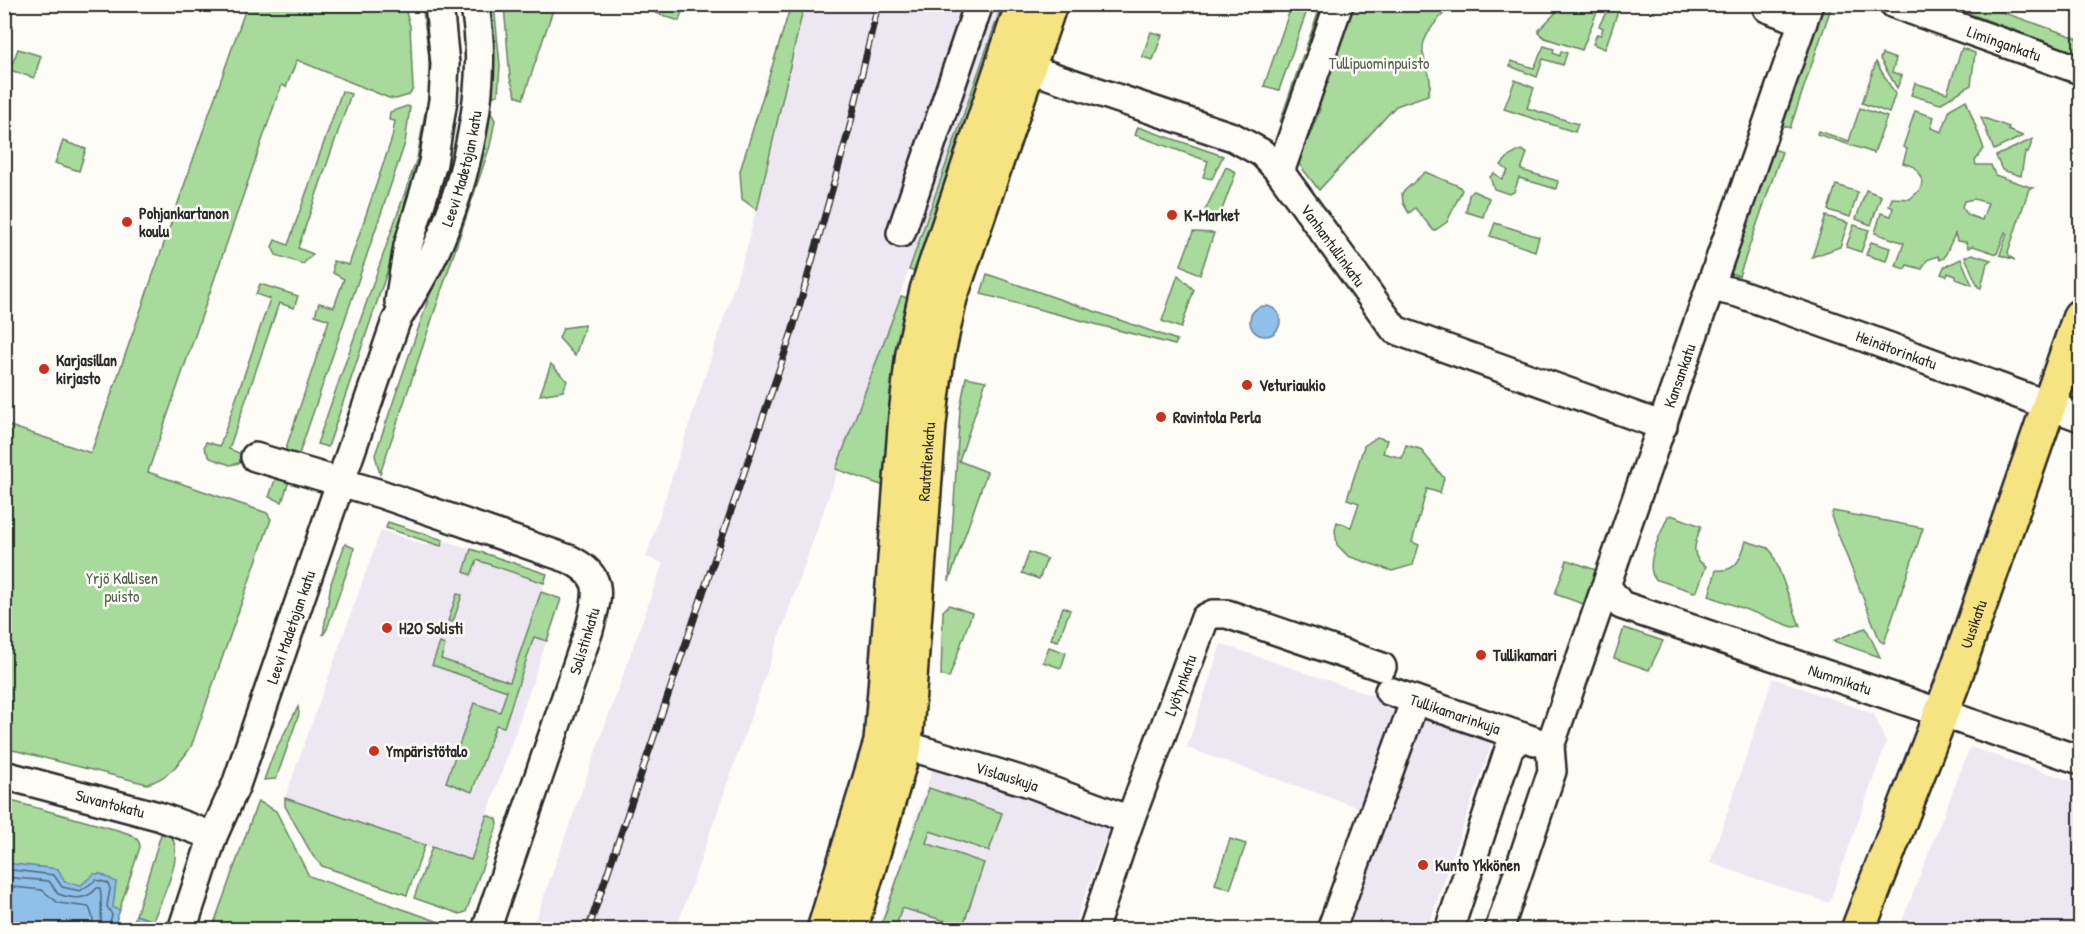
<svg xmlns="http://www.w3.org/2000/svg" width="2085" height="934" font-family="'Patrick Hand',sans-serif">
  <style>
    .built { fill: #ede7f2 }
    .green { fill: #a8da9c; stroke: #6a8264; stroke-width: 1.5; fill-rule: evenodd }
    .water { fill: #8ec0ea; stroke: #66849e; stroke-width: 1.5 }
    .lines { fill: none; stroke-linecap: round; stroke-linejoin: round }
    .shore { stroke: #536777; stroke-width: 1.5 }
    .minor-casing { stroke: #2b2b2b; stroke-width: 32 }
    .major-casing { stroke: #2b2b2b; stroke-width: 38 }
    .minor { stroke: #fdfcf7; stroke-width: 27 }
    .major { stroke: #f6e381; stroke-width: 33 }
    .rail-casing { stroke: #2b2b2b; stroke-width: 7 }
    .rail { stroke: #fdfcf7; stroke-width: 4.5; stroke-dasharray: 14; stroke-linecap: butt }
    .poi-dot { fill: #c8321e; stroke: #fdfcf7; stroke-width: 2 }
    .labels { text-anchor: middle; stroke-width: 5; stroke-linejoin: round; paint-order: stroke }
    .street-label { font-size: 16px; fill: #2b2b2b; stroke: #fdfcf7 }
    .park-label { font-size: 16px; fill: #50604d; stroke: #fdfcf7 }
    .poi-label { font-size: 16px; font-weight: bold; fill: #2b2b2b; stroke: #fdfcf7; text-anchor: start }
  </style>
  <rect width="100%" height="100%" fill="#fdfcf7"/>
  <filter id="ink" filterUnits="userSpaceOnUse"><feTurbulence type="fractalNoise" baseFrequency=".0167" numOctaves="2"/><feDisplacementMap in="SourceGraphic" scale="12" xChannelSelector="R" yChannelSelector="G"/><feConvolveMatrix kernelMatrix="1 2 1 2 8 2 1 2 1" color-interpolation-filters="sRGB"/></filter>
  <g filter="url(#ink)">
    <g class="built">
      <path d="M804 5H1002L676 929 532 930 663 563 646 557 748 244Z"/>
      <path d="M381 530 427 546 429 542 441 546 443 540 547 574 541 592 561 599 471 861 285 798Z"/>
      <path d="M1221 644 1494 737 1427 930 1328 929 1364 823 1356 820 1360 808 1187 748Z"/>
      <path d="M1773 678 1874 714 1886 743 1829 903 1710 863Z"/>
      <path d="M1970 747 2080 784V929H1899Z"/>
      <path d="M934 765 1110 826 1073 929 878 930Z"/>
    </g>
    <g class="green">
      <path d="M1292 4 1309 5 1279 90 1264 86Z"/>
      <path d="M247 5H404L410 26 413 89 409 95 396 99 389 98 297 60 286 87 282 85 277 97 148 472 267 513 271 519 191 747C179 764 167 779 147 784L5 748V443L10 426 91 453Z"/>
      <path d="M422 5H431L436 86 429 84V55Z"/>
      <path d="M483 5H494L500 65 498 95 486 98Z"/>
      <path d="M504 5 554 7 523 99 516 96 510 78Z"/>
      <path d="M643 5V4L684 5 679 21 642 8Z"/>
      <path d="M791 5H804L757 210 742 199 740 171Z"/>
      <path d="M1002 5H1016L924 274 909 270Z"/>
      <path d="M1321 5H1332L1315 53 1305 50Z"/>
      <path d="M1349 5H1452C1441 16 1420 36 1423 53 1426 70 1434 78 1428 95L1396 106 1319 190 1295 159 1304 136 1309 137 1320 109 1314 106Z"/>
      <path d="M1563 5H1596L1598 9 1582 50 1545 38 1539 33V30Z"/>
      <path d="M1610 5 1619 8 1605 49 1593 44 1597 34 1601 35 1603 28 1599 26Z"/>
      <path d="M1821 5H1832L1790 128 1779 124Z"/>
      <path d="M1965 5H1982L2080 39V54L1962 11Z"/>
      <path d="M1151 32 1162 35 1153 60 1142 57Z"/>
      <path d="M1544 46 1554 49 1553 53 1560 56 1561 51 1567 53 1563 65 1543 59 1537 77 1510 66 1511 61 1534 68Z"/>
      <path d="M1962 48 1975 53 1971 85 1940 104 1911 95 1915 83 1947 93Z"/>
      <path d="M18 49 41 56 34 78 10 70Z"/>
      <path d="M1882 54 1896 59 1892 72 1902 76 1897 88 1880 59Z"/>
      <path d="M1303 55 1313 59 1284 124 1280 122Z"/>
      <path d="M1876 62 1895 94 1889 113 1862 103Z"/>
      <path d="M1515 80 1534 88 1527 108 1578 124 1575 132 1504 109Z"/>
      <path d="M342 91 351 94 298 248 313 254 303 264 276 255 272 247 275 240 288 245Z"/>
      <path d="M1966 100 1984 149 1975 161 1976 165H1991L1995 175 2033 188 2029 189 2008 252 2010 257 2015 260 2000 255 2007 233 2005 232 1997 254 1973 246 1968 248 1966 242 1957 241 1955 234 1944 258 1940 260 1938 256 1927 260 1922 269 1907 265 1905 269 1896 266 1904 243 1875 233 1881 213 1891 216 1893 208 1889 206 1892 198 1910 199 1921 189 1922 180 1915 167 1903 163 1907 149 1903 147 1915 111 1934 117 1931 128 1942 132 1950 109ZM1974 199 1988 203 1982 220 1968 215 1962 207 1964 201Z"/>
      <path d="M407 106 410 107 405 143 297 460 284 454 329 320 315 315 319 303 334 307 344 279 333 273V261L349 265 392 138 395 121 389 120 390 112Z"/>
      <path d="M426 107 434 108 414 192 328 447 317 444 417 158Z"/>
      <path d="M1860 108 1887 117 1874 153 1817 134 1818 131 1849 141Z"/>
      <path d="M484 110 491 113 495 120 490 146 380 474 375 455 468 183Z"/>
      <path d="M1981 117 2009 127 2008 130 2023 136 1994 150Z"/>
      <path d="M1138 127 1223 156 1212 179 1203 177 1208 161 1135 135Z"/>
      <path d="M2033 139 2028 153 2025 152 2021 176 2002 170 1996 156Z"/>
      <path d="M63 141 86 149 79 171 55 163Z"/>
      <path d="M1770 148 1782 152 1739 276 1728 272Z"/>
      <path d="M1521 150 1527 153 1521 170 1558 181 1556 189 1519 178 1514 192 1509 194 1494 189 1490 177 1494 173 1502 179 1508 171 1501 165 1508 157Z"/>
      <path d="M1226 167 1236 172 1219 218 1200 221Z"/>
      <path d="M1425 172 1459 186 1462 190 1447 222 1434 231 1415 208 1409 213 1403 203 1402 193Z"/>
      <path d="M1836 185 1858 192 1850 217 1828 210Z"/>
      <path d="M1866 190 1881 196 1871 225 1856 219Z"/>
      <path d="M1473 191 1489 198 1483 217 1466 212 1469 195Z"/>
      <path d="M1826 216 1848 223 1840 247 1812 257Z"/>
      <path d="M1495 223 1539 237 1535 251 1490 236Z"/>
      <path d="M1854 225 1869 230 1861 252 1846 247Z"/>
      <path d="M1193 232 1214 233 1200 275 1181 265Z"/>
      <path d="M1871 242 1890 248 1886 261 1866 255Z"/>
      <path d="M1972 254 1991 260 1987 263 1981 288 1978 287 1965 257Z"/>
      <path d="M1961 259 1972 285 1956 279V276L1948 273 1947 276 1941 274 1944 267Z"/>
      <path d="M987 274 1177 340 1175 345 981 294Z"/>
      <path d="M1178 275 1194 290 1181 328 1162 321Z"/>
      <path d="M260 284 298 296 294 308 279 303 229 449 244 455 239 463 230 465 210 458 204 448 206 442 220 446 270 299 256 294Z"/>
      <path d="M901 296 916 300 869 683 884 486 836 469Z"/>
      <path d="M585 325 575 356 559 338 563 328Z"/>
      <path d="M551 364 567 381 563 391 540 395Z"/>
      <path d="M966 377 986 381 959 461 987 472 949 581 960 409Z"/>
      <path d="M1377 437 1387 440 1383 453 1402 458 1406 445 1420 449 1444 478 1440 493 1427 489 1412 542 1419 545 1413 565 1392 571 1348 556 1337 545 1335 530 1337 522 1351 527 1359 503 1347 499 1364 446Z"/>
      <path d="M277 474 290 478 282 502 269 497Z"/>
      <path d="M1833 511 1923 528 1884 643 1880 641 1831 516Z"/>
      <path d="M1671 515 1701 526C1696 541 1688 557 1706 566L1697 591 1694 592 1655 579C1643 564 1662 532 1668 516Z"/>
      <path d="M388 522 443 540 441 546 386 528Z"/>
      <path d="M1746 541 1768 548 1773 554 1800 626 1793 627 1709 596 1716 570C1737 573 1741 557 1746 541Z"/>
      <path d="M345 544 354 548 353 554 327 629 323 635 331 583Z"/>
      <path d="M471 549 547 574 544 583 477 560 471 575 464 572Z"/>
      <path d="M1029 552 1047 559 1039 579 1022 573Z"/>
      <path d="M1567 560 1599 571 1589 606 1555 594Z"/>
      <path d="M541 592 561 599 547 641 534 637 504 727 496 725 472 792 446 782 474 703 500 712 507 691 432 665 440 643 445 645 441 659 510 682Z"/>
      <path d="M457 594 462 595 453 622 448 621Z"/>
      <path d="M949 605 972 613 949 678 941 675 943 611Z"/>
      <path d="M1063 607 1070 610 1058 641 1051 639Z"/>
      <path d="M1624 628 1663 641 1649 670 1614 658Z"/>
      <path d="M1866 628 1880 657 1833 641 1862 629Z"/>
      <path d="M1049 647 1066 653 1061 668 1043 662Z"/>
      <path d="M298 707 299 714 276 779 264 780 273 755Z"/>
      <path d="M929 788 1002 813 989 851 930 831 926 843 984 863 963 926 972 929 902 908 895 929H880Z"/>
      <path d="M285 798 425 845 407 895 322 866 313 856 285 806Z"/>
      <path d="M4 799 121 831C130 834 139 836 140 847L113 929H5Z"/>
      <path d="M258 801 276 811 309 876 445 924 451 929H212Z"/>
      <path d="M487 815 497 819 498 824 466 912 460 914 414 898 432 847 471 860Z"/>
      <path d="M163 828C192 846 162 896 153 921L136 915Z"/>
      <path d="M1230 839 1246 844 1230 889 1215 884Z"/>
    </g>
    <g class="water">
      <circle cx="1265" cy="321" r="15"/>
      <path d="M5 863 58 869 65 882 81 885 94 874H101L116 882 113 908 120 910 113 929H5Z"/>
      <path d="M136 915 153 921 150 929H131Z"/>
    </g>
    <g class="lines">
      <g class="shore">
        <path d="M4 869 54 875 62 887 80 891 96 880 108 883 110 889 107 906 112 915 108 930"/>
        <path d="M4 877 49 881 58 894C73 899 86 901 97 888H100C102 897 101 920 101 930"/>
        <path d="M4 886 42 890 58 903 89 907 93 918 92 930"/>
      </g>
      <defs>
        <g id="minor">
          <path id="s1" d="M1894 4 2080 70"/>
          <path d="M1767 8 1803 22"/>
          <path id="s2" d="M1009 62 1233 137 1262 153 1280 172 1395 330 1663 426"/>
          <path d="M1280 172 1339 4"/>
          <path d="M901 233 979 4"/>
          <path id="s3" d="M1711 287 1738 293 1860 336 2080 417"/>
          <path d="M399 302 408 246 433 163 443 100 445 64 439 4"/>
          <path d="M255 457 381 494 569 559C606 577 598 595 589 630L486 930"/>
          <path id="s4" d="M1607 587 1621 605 2080 760"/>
          <path id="s5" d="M1389 691 1535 741"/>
          <path id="s6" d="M886 742 905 745 1030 783 1130 820"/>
          <path id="s7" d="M4 775 158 816 213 836"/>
          <path id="s8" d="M182 930 213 836 236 785 396 321C409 299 423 277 434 254 466 184 491 80 474 4"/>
          <path id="s9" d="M1093 930 1130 820 1205 618 1213 614H1227L1382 667"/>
          <path d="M1331 930 1415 700"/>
          <path d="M1449 930 1509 749 1521 737"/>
          <path id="s10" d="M1499 930 1552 771 1550 746 1809 4"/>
        </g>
        <g id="major">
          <path d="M824 930 881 742 906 415 913 353 927 290 1023 4"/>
          <path id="s11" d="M850 930 905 745 929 424 937 358 950 298 1050 4"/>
          <path id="s12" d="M1858 930 1952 685 2080 316"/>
        </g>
      </defs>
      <use href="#minor" class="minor-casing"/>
      <use href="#major" class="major-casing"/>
      <use href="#minor" class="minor"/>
      <use href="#major" class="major"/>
      <defs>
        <path id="rail" d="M588 930 792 332 850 126 878 4"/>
      </defs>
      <use href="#rail" class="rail-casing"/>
      <use href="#rail" class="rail"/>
    </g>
  </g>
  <g class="poi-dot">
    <circle cx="1172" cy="215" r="6"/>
    <circle cx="127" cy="222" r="6"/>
    <circle cx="44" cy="369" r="6"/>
    <circle cx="1247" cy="385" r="6"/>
    <circle cx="1161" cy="417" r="6"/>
    <circle cx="387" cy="628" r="6"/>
    <circle cx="1481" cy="655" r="6"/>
    <circle cx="374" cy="751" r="6"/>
    <circle cx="1423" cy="865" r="6"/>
  </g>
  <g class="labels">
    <g class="street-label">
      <text dy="6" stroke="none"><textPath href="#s1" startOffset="117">Limingankatu</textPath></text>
      <text dy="6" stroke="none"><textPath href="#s8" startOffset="813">Leevi Madetojan katu</textPath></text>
      <text dy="6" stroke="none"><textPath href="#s2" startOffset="386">Vanhantullinkatu</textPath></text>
      <text dy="6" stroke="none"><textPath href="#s3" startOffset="196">Heinätorinkatu</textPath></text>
      <text dy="6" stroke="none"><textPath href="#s10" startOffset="585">Kansankatu</textPath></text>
      <text dy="6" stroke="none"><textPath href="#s11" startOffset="477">Rautatienkatu</textPath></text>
      <text dy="6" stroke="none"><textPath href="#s12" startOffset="327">Uusikatu</textPath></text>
      <text dy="6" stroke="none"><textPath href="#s8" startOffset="322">Leevi Madetojan katu</textPath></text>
      <text transform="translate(584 641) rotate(-73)" y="6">Solistinkatu</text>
      <text dy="6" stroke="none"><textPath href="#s4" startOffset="254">Nummikatu</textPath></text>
      <text dy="6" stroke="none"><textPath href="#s9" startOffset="260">Lyötynkatu</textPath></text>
      <text dy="6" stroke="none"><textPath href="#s5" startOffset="70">Tullikamarinkuja</textPath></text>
      <text dy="6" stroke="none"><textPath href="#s6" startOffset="126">Vislauskuja</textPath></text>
      <text dy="6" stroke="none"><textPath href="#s7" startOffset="110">Suvantokatu</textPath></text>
    </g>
    <g class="park-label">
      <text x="1379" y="69">Tullipuominpuisto</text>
      <text x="122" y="584">Yrjö Kallisen<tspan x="122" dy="18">puisto</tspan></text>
    </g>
    <g class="poi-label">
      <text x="139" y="219">Pohjankartanon<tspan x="139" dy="18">koulu</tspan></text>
      <text x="1184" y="221">K-Market</text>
      <text x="56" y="366">Karjasillan<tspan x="56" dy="18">kirjasto</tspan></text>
      <text x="1259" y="391">Veturiaukio</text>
      <text x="1173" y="423">Ravintola Perla</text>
      <text x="399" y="634">H2O Solisti</text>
      <text x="1493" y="661">Tullikamari</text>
      <text x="386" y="757">Ympäristötalo</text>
      <text x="1435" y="871">Kunto Ykkönen</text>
    </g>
  </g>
  <rect width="2085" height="934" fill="none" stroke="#fdfcf7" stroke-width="24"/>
  <rect x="12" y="12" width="2061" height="910" fill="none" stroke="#2b2b2b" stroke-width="2" filter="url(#ink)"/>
</svg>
